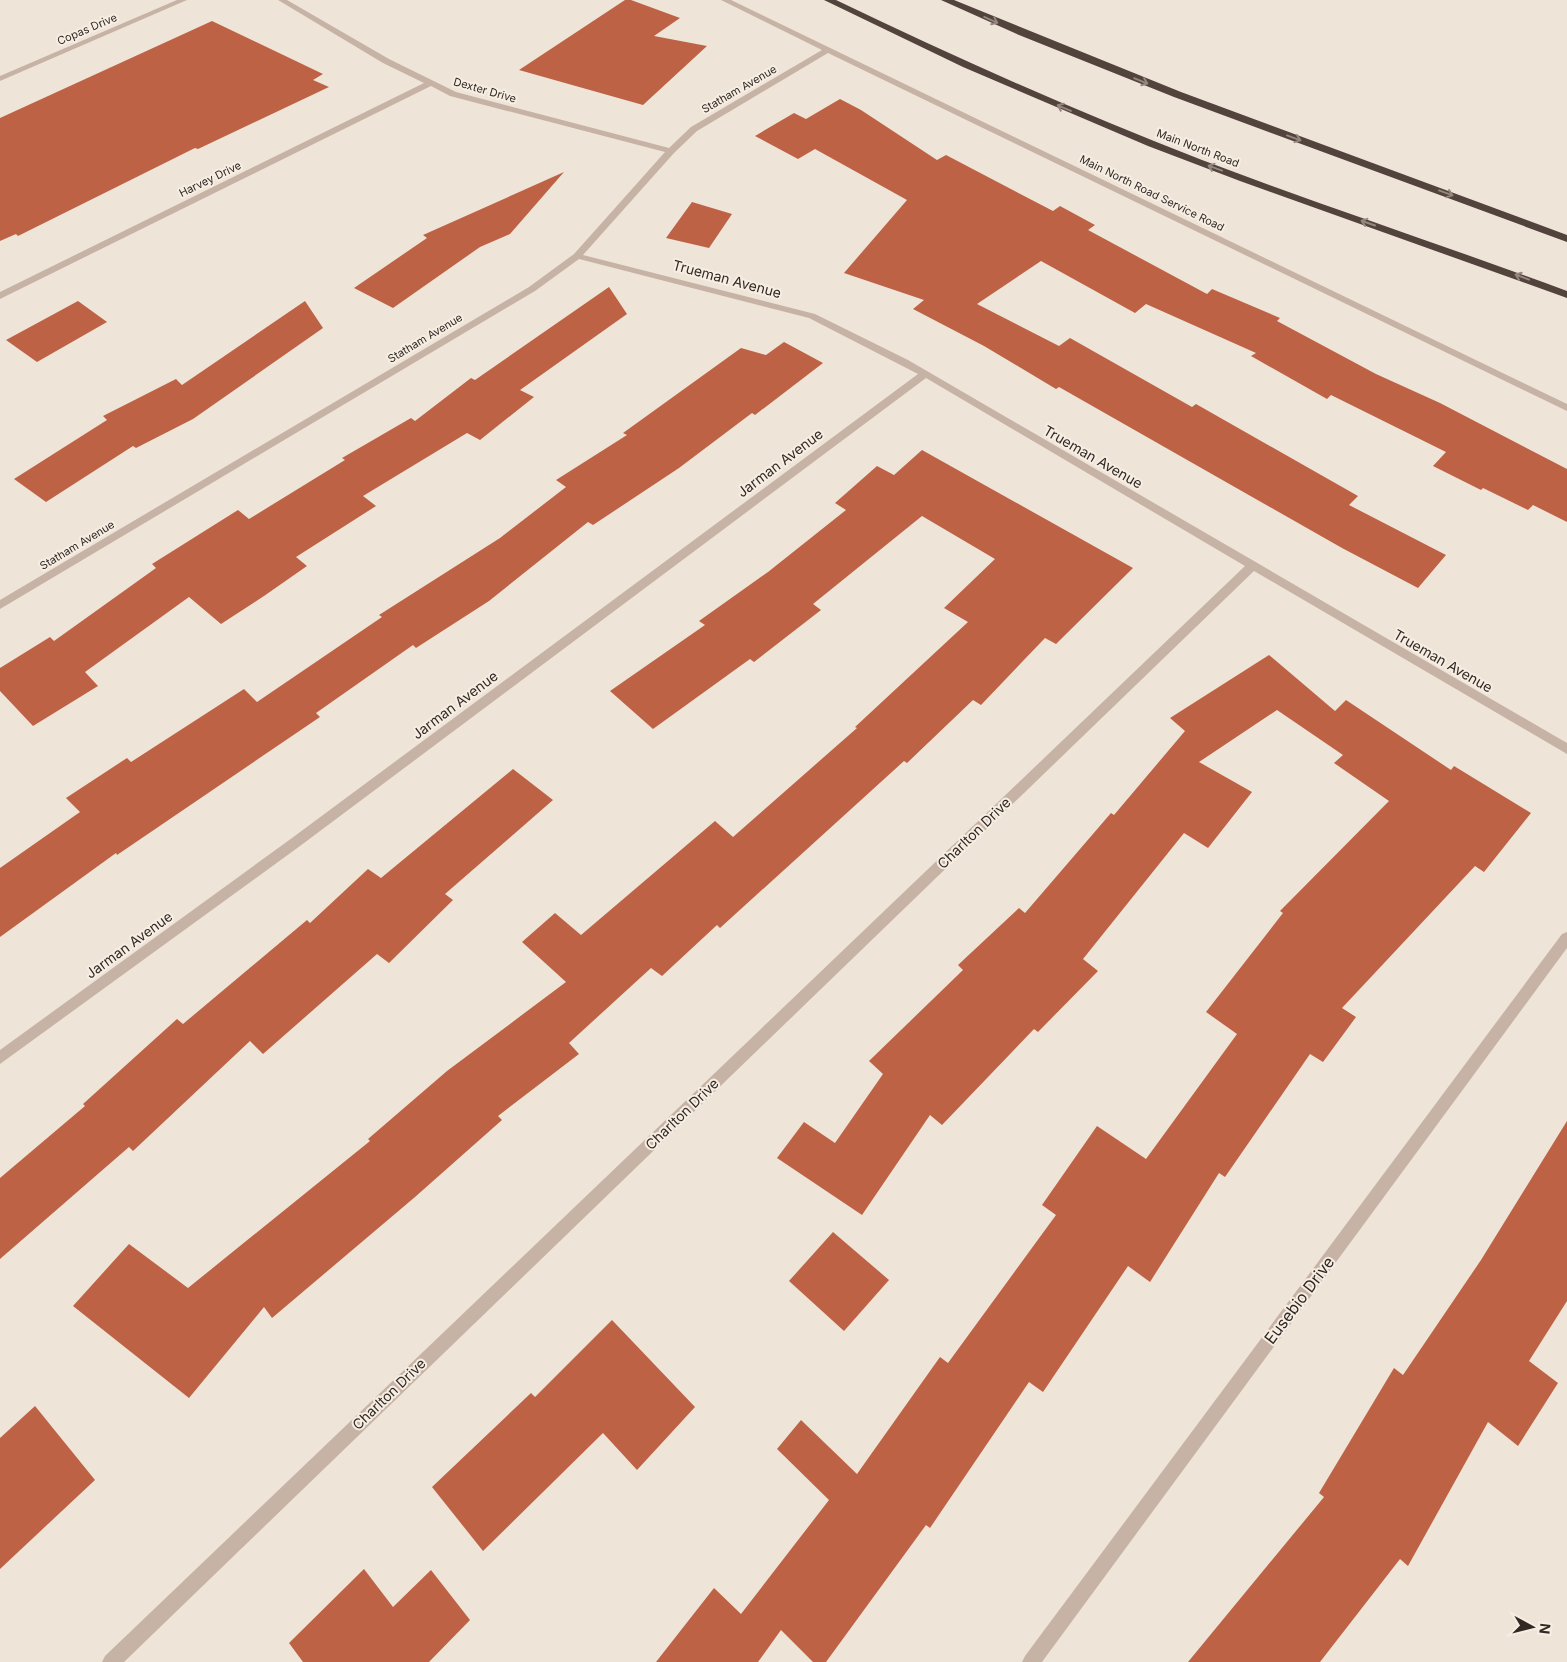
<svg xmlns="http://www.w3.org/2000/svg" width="1567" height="1662" font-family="Inter,sans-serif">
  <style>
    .building { fill: #be6246 }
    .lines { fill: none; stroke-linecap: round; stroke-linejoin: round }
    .minor { fill: #c6b3a5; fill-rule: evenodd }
    .highway { fill: #52433d; fill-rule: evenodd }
    .oneway { stroke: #94877f }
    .labels { text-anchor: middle; stroke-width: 4; stroke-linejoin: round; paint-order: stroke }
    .far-street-label { font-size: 11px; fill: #322925; stroke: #f7eee3 }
    .street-label { font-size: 14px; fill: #322925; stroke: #f7eee3 }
    .near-street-label { font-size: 16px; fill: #322925; stroke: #f7eee3 }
  </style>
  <rect width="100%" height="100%" fill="#efe4d8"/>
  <g class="building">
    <path d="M625 0H631L680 18 654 36 707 46 643 105 519 70Z"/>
    <path d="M212 21 323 74 313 80 329 87 198 149 195 148 18 236 16 234 0 241V118Z"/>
    <path d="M840 99 861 110 937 160 946 155 1053 211 1060 206 1095 225 1088 230 1207 294 1212 289 1280 318 1277 321 1376 374 1440 403 1567 469V522L1533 505 1528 510 1483 488 1481 490 1433 466 1446 452 1331 395 1327 399 1251 356 1256 353 1146 304 1135 313 1041 261 977 304 1059 346 1070 338 1192 407 1196 404 1358 496 1349 505 1446 555 1418 588 1342 548 1059 387 1056 389 984 346 913 309 924 300 844 273 907 200 815 149 798 159 755 136 794 113 806 119Z"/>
    <path d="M564 172 510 234 480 247 393 308 354 288 427 238 423 235Z"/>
    <path d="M692 202 732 214 709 248 666 238Z"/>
    <path d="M609 287 627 314 520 390 534 397 480 440 467 433 363 496 376 506 296 557 307 566 264 596 221 624 189 597 85 672 98 686 33 726 0 691V668L50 637 54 641 156 568 152 564 238 510 249 519 345 460 342 458 411 418 415 421 471 378 475 380Z"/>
    <path d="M78 301 107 322 37 362 6 340Z"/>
    <path d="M305 301 323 328 193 419 136 448 133 446 46 502 14 479 107 420 103 416 176 379 182 385Z"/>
    <path d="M784 342 823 363 755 415 752 413 679 468 593 525 588 522 489 601 416 648 413 645 316 713 320 717 117 855 116 853 0 937V868L80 812 66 798 127 758 131 762 244 689 257 702 382 617 379 615 500 538 566 487 556 480 627 435 623 433 741 348 766 355Z"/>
    <path d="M922 450 1133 568 1056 644 1045 638 981 705 973 700 907 763 904 761 720 928 717 925 662 976 651 968 569 1043 579 1054 498 1116 502 1120 415 1197 272 1318 264 1307 189 1398 73 1306 129 1244 188 1288 370 1141 368 1139 447 1071 566 982 522 942 555 913 581 935 715 821 733 837 857 728 855 727 968 622 944 608 995 559 922 516 813 604 821 610 754 662 750 659 653 729 610 691 705 625 699 621 768 572 846 510 835 503 877 466 894 475Z"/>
    <path d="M1269 655 1335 711 1346 700 1451 770 1454 766 1531 813 1484 872 1475 866 1342 1008 1356 1017 1323 1062 1310 1054 1225 1177 1219 1173 1150 1282 1128 1266 1043 1392 1029 1382 930 1528 926 1525 826 1662H813L781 1630 758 1662H656L714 1588 741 1614 829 1500 777 1449 801 1420 857 1474 940 1357 948 1363 1056 1215 1042 1205 1097 1126 1146 1159 1237 1034 1206 1012 1283 913 1280 911 1389 801 1334 763 1343 755 1277 710 1199 762 1252 792 1208 848 1184 833 1083 959 1098 971 1038 1032 1034 1029 942 1125 930 1115 862 1215 777 1158 804 1122 835 1143 883 1074 869 1061 963 970 958 965 1019 908 1025 913 1111 813 1114 815 1185 731 1170 718Z"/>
    <path d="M513 769 553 800 445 894 453 900 389 963 377 954 263 1054 250 1041 133 1151 129 1147 0 1259V1178L85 1106 83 1104 177 1019 183 1024 307 920 310 923 368 869 381 878Z"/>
    <path d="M1567 1121V1301L1529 1361 1558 1383 1518 1446 1488 1422 1408 1566 1400 1559 1320 1662H1188L1324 1497 1319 1493 1394 1368 1403 1375 1481 1260Z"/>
    <path d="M833 1232 889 1280 844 1331 789 1281Z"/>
    <path d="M612 1320 695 1407 637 1470 603 1433 483 1551 432 1487 531 1393 535 1397Z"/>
    <path d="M35 1406 95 1480 0 1569V1438Z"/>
    <path d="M364 1569 393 1607 431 1570 470 1620 429 1662H303L289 1643Z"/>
  </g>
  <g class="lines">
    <g class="minor">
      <path d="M177 0H187L0 81V76Z"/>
      <path d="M278 0H287L389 59 456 92 669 148 691 127 822 50 721 0H731L1567 404V411L828 53 697 131 674 153 583 255 815 314 908 360 1567 743V754L1254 571 124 1662H102L105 1656 1245 566 926 378 300 846 0 1064V1050L292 838 918 374 809 318 579 259 535 291 0 609V600L529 287 574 254 665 152 450 96 431 86 0 299V292L424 83 383 63Z"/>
      <path d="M1567 932V948L1042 1662H1022L1025 1656 1562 934Z"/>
    </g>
    <g class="highway">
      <path d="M824 0H836C956 58 1078 112 1202 160 1323 206 1446 246 1567 291V298L1240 181 1148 146 963 67Z"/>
      <path d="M941 0H954L1181 92 1567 235V242L1174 97 1019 35Z"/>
    </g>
  </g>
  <defs><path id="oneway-shaft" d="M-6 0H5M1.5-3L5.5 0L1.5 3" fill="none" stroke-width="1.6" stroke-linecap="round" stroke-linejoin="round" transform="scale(1.25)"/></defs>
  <g class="oneway">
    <use href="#oneway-shaft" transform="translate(991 20) rotate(24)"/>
    <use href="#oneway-shaft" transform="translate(1141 81) rotate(22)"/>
    <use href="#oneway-shaft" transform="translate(1064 108) rotate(-157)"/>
    <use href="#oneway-shaft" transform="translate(1294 138) rotate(20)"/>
    <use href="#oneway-shaft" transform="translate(1215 168) rotate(-160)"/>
    <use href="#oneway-shaft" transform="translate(1446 193) rotate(20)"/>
    <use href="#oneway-shaft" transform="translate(1368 223) rotate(-161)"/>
    <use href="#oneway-shaft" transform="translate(1522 277) rotate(-159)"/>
  </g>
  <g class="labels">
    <g class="far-street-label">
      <text transform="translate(87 29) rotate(-23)" y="4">Copas Drive</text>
      <text transform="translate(739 89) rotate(-30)" y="4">Statham Avenue</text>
      <text transform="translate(485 90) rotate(16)" y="4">Dexter Drive</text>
      <text transform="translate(1198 148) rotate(21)" y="4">Main North Road</text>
      <text transform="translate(210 179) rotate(-26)" y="4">Harvey Drive</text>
      <text transform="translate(1152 193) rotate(26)" y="4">Main North Road Service Road</text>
      <text transform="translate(425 338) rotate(-31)" y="4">Statham Avenue</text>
      <text transform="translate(77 545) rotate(-31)" y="4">Statham Avenue</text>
    </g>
    <g class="street-label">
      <text transform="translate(727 279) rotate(15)" y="5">Trueman Avenue</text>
      <text transform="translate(1093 457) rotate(30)" y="5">Trueman Avenue</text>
      <text transform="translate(780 463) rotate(-37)" y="5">Jarman Avenue</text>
      <text transform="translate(1443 661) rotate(30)" y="5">Trueman Avenue</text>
      <text transform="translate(455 705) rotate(-37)" y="5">Jarman Avenue</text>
      <text transform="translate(974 833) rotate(-44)" y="5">Charlton Drive</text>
      <text transform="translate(129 945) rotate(-36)" y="5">Jarman Avenue</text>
      <text transform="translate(682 1114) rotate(-44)" y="5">Charlton Drive</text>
      <text transform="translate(389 1394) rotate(-44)" y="5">Charlton Drive</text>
    </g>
    <g class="near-street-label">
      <text transform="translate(1299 1300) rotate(-53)" y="6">Eusebio Drive</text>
    </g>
  </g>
  <g transform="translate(1532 1627) rotate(97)" stroke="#f7eee3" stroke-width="4" paint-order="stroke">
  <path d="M0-4L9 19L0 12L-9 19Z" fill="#322925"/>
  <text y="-8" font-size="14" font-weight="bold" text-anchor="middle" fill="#322925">N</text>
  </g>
</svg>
